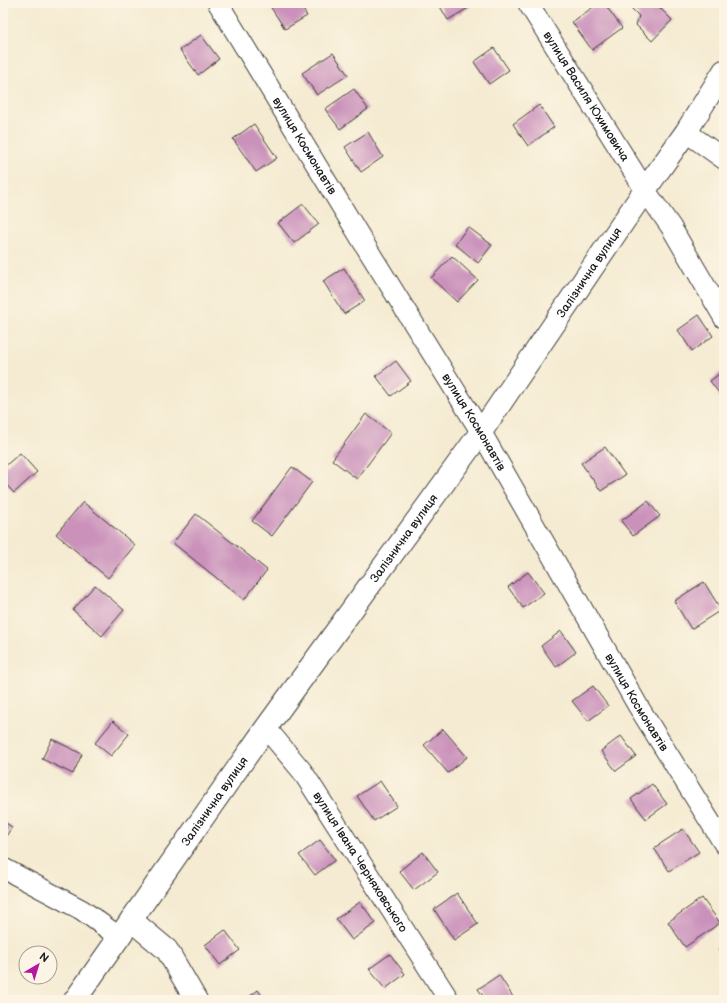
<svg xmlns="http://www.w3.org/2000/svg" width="727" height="1003" font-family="'Balsamiq Sans',sans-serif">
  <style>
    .building { fill: #ca91bb }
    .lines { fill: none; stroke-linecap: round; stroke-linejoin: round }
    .minor-casing { stroke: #3d3b37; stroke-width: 22 }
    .tertiary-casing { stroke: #3d3b37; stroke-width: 24 }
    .minor { stroke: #fff; stroke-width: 20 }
    .tertiary { stroke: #fff; stroke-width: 22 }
    .labels { text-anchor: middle; stroke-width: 3; stroke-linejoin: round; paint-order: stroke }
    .street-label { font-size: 12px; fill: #1c1c1c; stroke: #fcf5e5 }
  </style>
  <rect width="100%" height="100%" fill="#fcf5e5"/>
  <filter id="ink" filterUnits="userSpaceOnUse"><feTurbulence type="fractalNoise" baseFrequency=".025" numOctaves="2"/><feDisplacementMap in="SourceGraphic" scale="8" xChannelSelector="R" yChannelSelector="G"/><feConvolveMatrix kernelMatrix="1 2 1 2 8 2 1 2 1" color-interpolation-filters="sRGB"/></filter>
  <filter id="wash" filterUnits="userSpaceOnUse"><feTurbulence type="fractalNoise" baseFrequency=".012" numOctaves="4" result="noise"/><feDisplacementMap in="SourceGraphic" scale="16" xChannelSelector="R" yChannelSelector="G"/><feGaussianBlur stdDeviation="0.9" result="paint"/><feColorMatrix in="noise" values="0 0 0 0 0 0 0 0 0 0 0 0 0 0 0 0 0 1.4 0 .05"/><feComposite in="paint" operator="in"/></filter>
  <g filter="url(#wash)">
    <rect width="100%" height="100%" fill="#f5ebd2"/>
    <g id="blocks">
      <g class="building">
        <path d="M268 3H299L307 16 285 29Z"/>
        <path d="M438 3H468L470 7 448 20Z"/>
        <path d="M599 3H604L622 28 592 50 572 22Z"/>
        <path d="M626 3H655L672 20 652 41 636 25 639 16Z"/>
        <path d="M201 35 219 59 198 75 180 50Z"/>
        <path d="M494 48 509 70 489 84 474 62Z"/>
        <path d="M333 53 348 75 317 95 302 73Z"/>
        <path d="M354 89 368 109 340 129 325 109Z"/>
        <path d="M539 105 554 127 528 146 513 124Z"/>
        <path d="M254 124 277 158 256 172 233 139Z"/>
        <path d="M368 132 383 157 361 172 345 147Z"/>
        <path d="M303 204 319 224 294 243 278 223Z"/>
        <path d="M468 227 492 245 478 263 455 244Z"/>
        <path d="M452 256 478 280 457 302 431 278Z"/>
        <path d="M344 268 365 301 344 314 323 281Z"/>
        <path d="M699 315 713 336 692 351 678 330Z"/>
        <path d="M396 361 411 381 391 396 376 376Z"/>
        <path d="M724 370V400L710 381Z"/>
        <path d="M366 414 391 433 357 479 332 460Z"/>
        <path d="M605 447 625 475 601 491 581 463Z"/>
        <path d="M20 453 37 472 14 493 3 481V468Z"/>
        <path d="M292 467 312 482 272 536 252 521Z"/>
        <path d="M648 501 660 516 633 536 621 521Z"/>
        <path d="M83 502 135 545 108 578 56 534Z"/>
        <path d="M196 514 267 570 244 600 173 543Z"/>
        <path d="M528 572 544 593 523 608 508 587Z"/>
        <path d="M704 582 721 610 691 629 674 601Z"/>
        <path d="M95 585 124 610 102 636 73 610Z"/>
        <path d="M561 631 576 652 556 667 541 646Z"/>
        <path d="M593 686 608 706 588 721 572 701Z"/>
        <path d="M113 721 129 734 111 756 95 743Z"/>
        <path d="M443 729 467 757 448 773 424 745Z"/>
        <path d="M621 736 636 756 616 771 601 751Z"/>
        <path d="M52 739 82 754 73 774 42 759Z"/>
        <path d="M380 781 397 806 374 821 357 796Z"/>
        <path d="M652 784 667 804 646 819 631 799Z"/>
        <path d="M3 821 12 827 3 841Z"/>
        <path d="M683 829 699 852 669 871 654 848Z"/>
        <path d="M320 840 335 860 315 875 299 855Z"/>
        <path d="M423 852 438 872 414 890 399 871Z"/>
        <path d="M457 893 478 924 454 940 434 909Z"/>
        <path d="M702 898 720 923 685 947 668 922Z"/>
        <path d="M360 902 376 923 352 940 336 919Z"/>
        <path d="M225 930 240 950 220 965 205 945Z"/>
        <path d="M724 946V957L719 949Z"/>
        <path d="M390 954 405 974 385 989 369 969Z"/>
        <path d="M499 975 515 1000H486L478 989Z"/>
        <path d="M258 990 265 1000H245Z"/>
      </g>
    </g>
  </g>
  <g filter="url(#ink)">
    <use href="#blocks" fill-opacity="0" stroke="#3d3b37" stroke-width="1"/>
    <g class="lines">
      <defs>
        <g id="minor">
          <path id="s1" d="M218 3 368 250 481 432 638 706 724 844"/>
          <path id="s2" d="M528 3 645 190 671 227 724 318"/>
          <path d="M686 132 724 159"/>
          <path id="s3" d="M266 728 302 771 449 1000"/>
          <path d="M3 868 82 910 119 937"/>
        </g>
        <g id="tertiary">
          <path d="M131 920 167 950 196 1000"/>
          <path id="s4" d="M75 1000 266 728 481 432 645 190 686 132 724 71"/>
        </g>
      </defs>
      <use href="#minor" class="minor-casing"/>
      <use href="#tertiary" class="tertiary-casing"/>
      <use href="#minor" class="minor"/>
      <use href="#tertiary" class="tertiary"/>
    </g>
  </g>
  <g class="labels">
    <g class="street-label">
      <text dy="4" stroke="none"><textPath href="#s2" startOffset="110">вулиця Василя Юхимовича</textPath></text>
      <text dy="4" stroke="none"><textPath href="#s1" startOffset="167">вулиця Космонавтів</textPath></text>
      <text dy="4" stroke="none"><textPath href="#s4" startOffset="891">Залізнична вулиця</textPath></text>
      <text dy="4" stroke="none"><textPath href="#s1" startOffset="491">вулиця Космонавтів</textPath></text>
      <text dy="4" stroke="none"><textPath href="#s4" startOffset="567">Залізнична вулиця</textPath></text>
      <text dy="4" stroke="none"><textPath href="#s1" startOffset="815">вулиця Космонавтів</textPath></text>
      <text dy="4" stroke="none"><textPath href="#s4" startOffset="243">Залізнична вулиця</textPath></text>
      <text dy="4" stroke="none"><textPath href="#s3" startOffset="164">вулиця Івана Черняховського</textPath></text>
    </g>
  </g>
  <rect width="727" height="1003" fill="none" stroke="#fcf5e5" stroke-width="16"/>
  <g transform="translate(38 965) rotate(38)"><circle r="19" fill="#fcf5e5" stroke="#a29e95"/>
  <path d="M0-3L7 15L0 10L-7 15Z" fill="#b5179e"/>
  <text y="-6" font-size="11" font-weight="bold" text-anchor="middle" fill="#1c1c1c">N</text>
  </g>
</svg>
